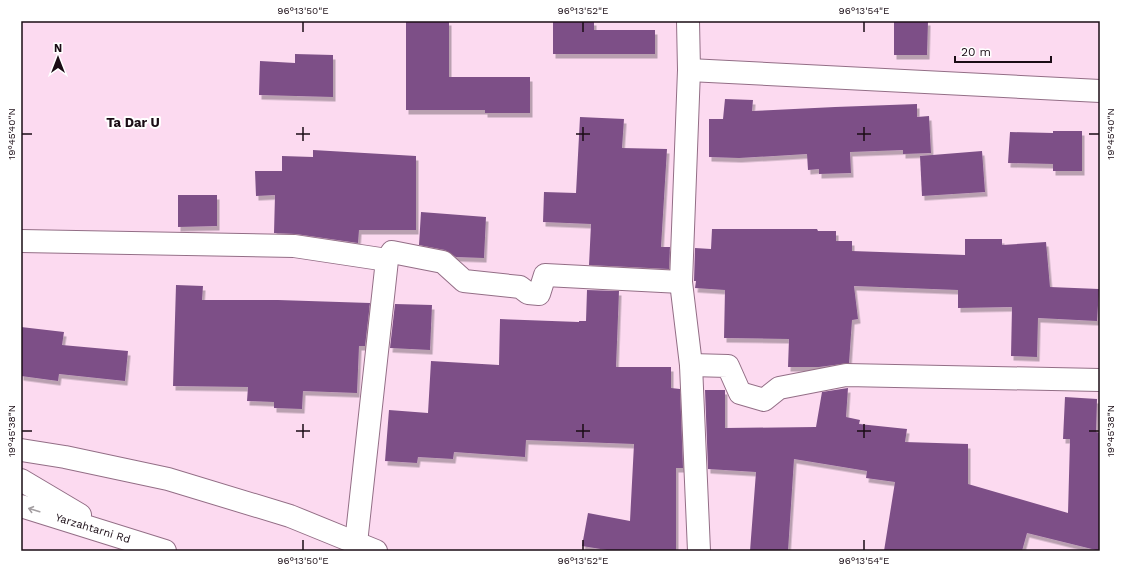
<svg xmlns="http://www.w3.org/2000/svg" width="1121" height="572" font-family="'Work Sans',sans-serif">
  <style>
    .building { fill: #7d5087; filter: url(#shadow) }
    .lines { fill: none; stroke-linecap: round; stroke-linejoin: round }
    .minor-casing { stroke: #936e86; stroke-width: 24 }
    .primary-casing { stroke: #936e86; stroke-width: 24 }
    .minor { stroke: #fff; stroke-width: 22 }
    .primary { stroke: #fff; stroke-width: 22 }
    .oneway { stroke: #a39ea1 }
    .ticks { fill: none; stroke: #1a0c15; stroke-width: 1.5 }
    .labels { text-anchor: middle; stroke-width: 4; stroke-linejoin: round; paint-order: stroke }
    .street-label { font-size: 11px; fill: #1a0c15; stroke: #fff }
    .quarter-label { font-size: 13px; font-weight: bold; fill: #1a0c15; stroke: #fff }
    .neatline { fill: none; stroke: #1a0c15; stroke-width: 1.5 }
    .ticks-label { font-size: 10px; text-anchor: middle; fill: #1a0c15 }
  </style>
  <defs>
    <filter id="shadow"><feDropShadow dx="2.5" dy="4.5" stdDeviation="0" flood-color="#0004"/></filter>
  </defs>
  <rect width="100%" height="100%" fill="#fcdaf0"/>
  <g class="building">
    <path d="M406 21H449V77H530V113H485V110H406Z"/>
    <path d="M553 21H594V30H655V54H553Z"/>
    <path d="M894 21H928L927 55H894Z"/>
    <path d="M295 54 333 55V97L259 95 260 61 295 63Z"/>
    <path d="M725 99 753 100 752 111 835 107 917 104V117L929 116 931 153 903 154V150L850 152 851 173 819 174V169L808 170 807 154 739 158 709 157V119H723Z"/>
    <path d="M580 117 624 119 622 148 667 149 661 247H670L669 269 589 265 591 224 543 222 544 192 576 193Z"/>
    <path d="M1053 131H1082V171H1053V164L1008 163 1010 132 1053 133Z"/>
    <path d="M313 150 416 156V230H359L358 243 296 234 274 233 275 195 256 196 255 171H282V156L313 157Z"/>
    <path d="M982 151 985 192 922 196 920 156Z"/>
    <path d="M178 195H217V226L178 227Z"/>
    <path d="M421 212 486 217 484 258 456 257 445 250 419 245Z"/>
    <path d="M712 229H817L818 231H836V241H852V251L965 255V239H1002V245L1046 242 1050 287 1099 289 1097 321 1038 318 1037 357 1011 356 1012 307 958 308V290L854 286 858 319 852 320 849 363 819 367H788L789 339 724 338 725 290 695 288 696 281H694L695 248 711 249Z"/>
    <path d="M176 285 203 286 202 300H278L370 303 365 346H359L357 393 303 391 302 409 274 408V402L247 401 248 387 173 386Z"/>
    <path d="M587 290 619 291 616 367H671V388L680 389 683 468H676V551H613L582 546 588 513 630 521 634 444 526 440 525 457 454 452 453 459 418 457 417 463 385 461 389 410 428 413 431 361 499 365 500 319 579 322V321H586Z"/>
    <path d="M395 304 432 305 430 350 390 348Z"/>
    <path d="M21 327 64 332 62 345 128 351 125 381 59 374 58 381 21 376Z"/>
    <path d="M848 388 846 417 860 420 859 424 907 429 905 442 968 444V484L1068 513 1070 439H1063L1065 397 1097 399 1096 432 1100 433V551L1027 533 1022 551H884L895 482 866 478 867 471 794 459 788 551H750L756 472 708 469 705 390H725V428L816 427 822 392Z"/>
  </g>
  <g class="lines">
    <defs>
      <g id="minor">
        <path d="M688 21 689 70 681 282 691 365 699 551"/>
        <path d="M689 70 1100 91"/>
        <path d="M21 241 294 246 387 260 392 252 443 262 464 281 520 287 528 293 539 294 545 275 681 282"/>
        <path d="M691 365 728 366 740 393 764 400 779 388 846 375 1100 380"/>
        <path d="M21 450 65 457 168 479 290 516 376 551"/>
        <path d="M356 543 387 260"/>
      </g>
      <g id="primary">
        <path d="M21 480 80 515"/>
        <path d="M21 506 165 551"/>
      </g>
    </defs>
    <use href="#minor" class="minor-casing"/>
    <use href="#primary" class="primary-casing"/>
    <use href="#minor" class="minor"/>
    <use href="#primary" class="primary"/>
  </g>
  <defs><path id="oneway-shaft" d="M-6 0H5M1.5-3L5.5 0L1.5 3" fill="none" stroke-width="1.6" stroke-linecap="round" stroke-linejoin="round"/></defs>
  <use class="oneway" href="#oneway-shaft" transform="translate(34 510) rotate(-163)"/>
  <path class="ticks" d="M303 22V32M583 22V32M864 22V32M303 127V141M583 127V141M864 127V141M22 134H32M296 134H310M576 134H590M857 134H871M1089 134H1099M303 424V438M583 424V438M864 424V438M22 431H32M296 431H310M576 431H590M857 431H871M1089 431H1099M303 540V550M583 540V550M864 540V550"/>
  <g class="labels">
    <g class="street-label">
      <text transform="translate(93 528) rotate(17)" y="4">Yarzahtarni Rd</text>
    </g>
    <g class="quarter-label">
      <text x="133" y="127">Ta Dar U</text>
    </g>
  </g>
  <rect width="1121" height="572" fill="none" stroke="#ffffff" stroke-width="44"/>
  <g transform="translate(58 58)" stroke="#ffffff" stroke-width="3" paint-order="stroke">
  <path d="M0-3L7 15L0 10L-7 15Z" fill="#1a0c15"/>
  <text y="-6" font-size="11" font-weight="bold" text-anchor="middle" fill="#1a0c15">N</text>
  </g>
  <path d="M955 56v6h96v-6" fill="none" stroke="#1a0c15" stroke-width="2"/>
  <text x="961" y="56" font-size="12" fill="#1a0c15" stroke="#ffffff" stroke-width="3" paint-order="stroke">20 m</text>
  <rect x="22" y="22" width="1077" height="528" class="neatline"/>
  <g class="ticks-label">
    <text x="303" y="14">96°13'50"E</text>
    <text x="583" y="14">96°13'52"E</text>
    <text x="864" y="14">96°13'54"E</text>
    <text transform="translate(11 134) rotate(-90)" y="4">19°45'40"N</text>
    <text transform="translate(1110 134) rotate(-90)" y="4">19°45'40"N</text>
    <text transform="translate(11 431) rotate(-90)" y="4">19°45'38"N</text>
    <text transform="translate(1110 431) rotate(-90)" y="4">19°45'38"N</text>
    <text x="303" y="564">96°13'50"E</text>
    <text x="583" y="564">96°13'52"E</text>
    <text x="864" y="564">96°13'54"E</text>
  </g>
</svg>
